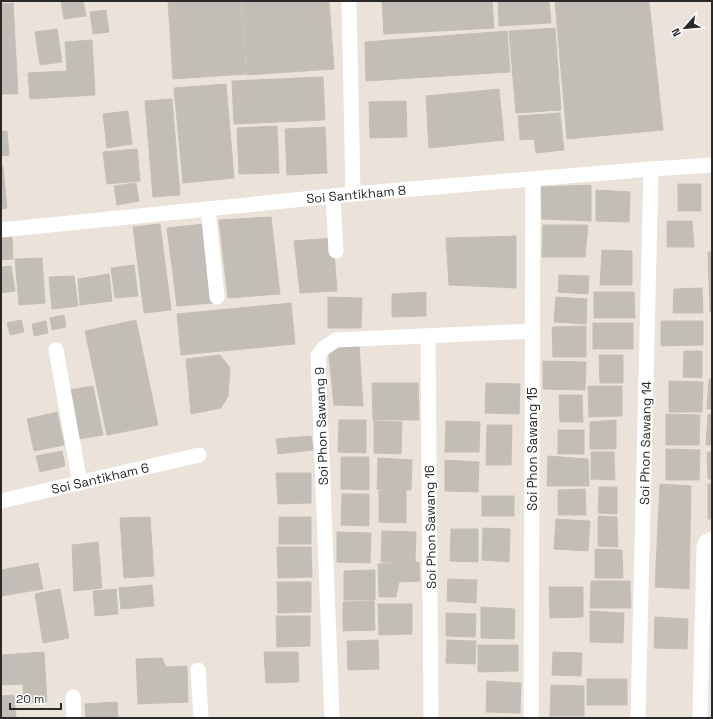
<svg xmlns="http://www.w3.org/2000/svg" width="713" height="719" font-family="'Space Grotesk',sans-serif">
  <style>
    .building { fill: #c3bdb7; stroke: #c6bfb4 }
    .lines { fill: none; stroke-linecap: round; stroke-linejoin: round }
    .street { stroke: #fff; stroke-width: 15 }
    .labels { text-anchor: middle; stroke-width: 3.5; stroke-linejoin: round; paint-order: stroke }
    .street-label { font-size: 13px; fill: #292929; stroke: #fff }
  </style>
  <rect width="100%" height="100%" fill="#ebe3da"/>
  <g class="building">
    <path d="M61 1H83L86 16 64 19Z"/>
    <path d="M168 1H241L246 74 173 79Z"/>
    <path d="M242 1H329L334 69 247 75Z"/>
    <path d="M382 1H492L494 28 384 34Z"/>
    <path d="M498 1H549L551 23 499 26Z"/>
    <path d="M555 1H649L663 130 567 139Z"/>
    <path d="M13 3 18 94H1V4Z"/>
    <path d="M106 10 109 32 93 34 90 12Z"/>
    <path d="M555 28 561 110 516 113 509 31Z"/>
    <path d="M57 29 62 62 40 65 35 32Z"/>
    <path d="M507 31 510 72 366 81 365 42Z"/>
    <path d="M92 40 95 95 30 99 28 73 67 71 65 42Z"/>
    <path d="M323 77 325 120 234 124 232 81Z"/>
    <path d="M226 84 234 178 183 183 174 88Z"/>
    <path d="M499 89 504 140 429 148 426 96Z"/>
    <path d="M172 99 180 195 153 197 145 101Z"/>
    <path d="M406 101 407 137 370 138 369 102Z"/>
    <path d="M128 111 132 144 107 148 103 114Z"/>
    <path d="M560 113 564 150 536 153 534 139 520 140 518 116Z"/>
    <path d="M277 126 279 173 239 174 237 128Z"/>
    <path d="M325 127 327 173 287 175 285 129Z"/>
    <path d="M1 131H7L9 155 1 156Z"/>
    <path d="M137 149 140 181 107 184 103 152Z"/>
    <path d="M3 167 7 208 1 209V168Z"/>
    <path d="M136 183 139 201 117 205 114 186Z"/>
    <rect x="678" y="184" width="23" height="27"/>
    <path d="M591 185V221L542 219 541 187Z"/>
    <path d="M596 190 630 192 629 222 596 221Z"/>
    <path d="M271 217 280 294 228 298 219 220Z"/>
    <path d="M667 221H692L694 247H667Z"/>
    <path d="M160 224 171 310 144 313 133 227Z"/>
    <path d="M204 224 213 303 177 306 167 228Z"/>
    <path d="M543 225H588L585 257H542Z"/>
    <path d="M12 234 13 259 1 260V235Z"/>
    <path d="M516 236V288L449 285 446 238Z"/>
    <path d="M333 238 337 291 300 293 294 241Z"/>
    <path d="M602 250 632 251V285H600Z"/>
    <path d="M708 252H712V312H710Z"/>
    <path d="M42 258 45 303 19 305 15 259Z"/>
    <path d="M134 265 138 296 115 298 111 268Z"/>
    <path d="M11 266 15 291 1 293V267Z"/>
    <path d="M109 274 112 301 80 305 78 279Z"/>
    <path d="M559 275 589 276 588 294 558 292Z"/>
    <path d="M74 276 78 306 52 309 49 277Z"/>
    <path d="M702 288 703 313H673L674 289Z"/>
    <path d="M426 292V316L392 317V294Z"/>
    <path d="M594 292H634L635 318H594Z"/>
    <path d="M328 297 362 298 361 328H328Z"/>
    <path d="M556 297 587 299 586 324 554 322Z"/>
    <path d="M291 303 295 344 181 355 177 314Z"/>
    <path d="M64 315 66 327 52 330 50 318Z"/>
    <path d="M21 320 24 332 10 335 7 323Z"/>
    <path d="M136 320 158 425 107 435 85 331Z"/>
    <path d="M46 321 48 333 34 336 32 324Z"/>
    <path d="M661 321H703V345L661 346Z"/>
    <rect x="593" y="323" width="40" height="26"/>
    <path d="M586 326V357H553L552 327Z"/>
    <path d="M359 345 363 406 334 405 328 348Z"/>
    <path d="M684 351H702V378L683 377Z"/>
    <path d="M220 355 230 368 228 396 221 408 191 414 186 359Z"/>
    <path d="M599 355H623V383H600Z"/>
    <path d="M543 361 586 362 585 390 543 389Z"/>
    <path d="M709 379H712V409H707Z"/>
    <path d="M669 381 703 382 702 412H669Z"/>
    <path d="M372 383H418L419 420H373Z"/>
    <path d="M486 383 520 384 519 414 485 413Z"/>
    <path d="M93 386 103 435 78 439 69 390Z"/>
    <path d="M588 386H622V416L589 417Z"/>
    <path d="M559 395H582L583 422H560Z"/>
    <path d="M57 412 64 445 34 451 27 419Z"/>
    <path d="M666 414 700 415 699 445H666Z"/>
    <path d="M708 414 712 415V445H706Z"/>
    <path d="M339 420H366V453L338 452Z"/>
    <path d="M616 420V449H590V422Z"/>
    <path d="M374 421 402 422 401 454 374 453Z"/>
    <path d="M446 421 480 422 479 452H445Z"/>
    <path d="M487 425H512L511 465H486Z"/>
    <rect x="558" y="430" width="26" height="24"/>
    <path d="M311 436 313 450 278 454 276 439Z"/>
    <path d="M666 449 700 450 699 480H666Z"/>
    <path d="M62 451 65 466 40 472 36 456Z"/>
    <path d="M591 452H614L615 480 591 479Z"/>
    <path d="M707 452H712V479H708Z"/>
    <path d="M548 456 588 459 589 486H547Z"/>
    <path d="M341 457H369V490L341 489Z"/>
    <path d="M378 458 412 460 411 490 377 489Z"/>
    <path d="M445 460 479 462 478 492 445 491Z"/>
    <path d="M276 473H311V503L278 504Z"/>
    <path d="M660 484 691 486 689 589 655 587Z"/>
    <rect x="708" y="484" width="4" height="35"/>
    <path d="M599 487H617V514L598 513Z"/>
    <path d="M585 489 586 515H558V490Z"/>
    <path d="M379 490H406V523L379 522Z"/>
    <path d="M342 494H369V526L341 525Z"/>
    <rect x="482" y="496" width="32" height="20"/>
    <path d="M598 516 617 517 618 547 598 546Z"/>
    <path d="M150 517 154 576 124 578 120 518Z"/>
    <rect x="279" y="517" width="32" height="27"/>
    <path d="M556 519 590 521 588 551 554 549Z"/>
    <path d="M483 528 510 529 509 562 482 560Z"/>
    <path d="M451 529H478V562L450 561Z"/>
    <path d="M382 531 416 532 415 563 381 562Z"/>
    <path d="M337 532 371 533 370 563 337 562Z"/>
    <path d="M98 542 102 588 74 591 72 545Z"/>
    <path d="M277 547H311L312 577 278 578Z"/>
    <path d="M595 549 622 550 623 578H595Z"/>
    <path d="M419 562 420 581 399 582 396 597H379L378 564Z"/>
    <path d="M38 563 43 589 1 596V570Z"/>
    <path d="M375 570V600H344V571Z"/>
    <path d="M448 579 477 580 476 603 447 601Z"/>
    <path d="M591 581H630L631 608H590Z"/>
    <path d="M277 582H311V612L278 613Z"/>
    <path d="M152 585 154 606 121 609 119 588Z"/>
    <path d="M549 587H583V617L550 618Z"/>
    <path d="M60 589 69 638 43 643 35 594Z"/>
    <path d="M116 589 118 614 95 616 93 591Z"/>
    <path d="M374 601 375 630 343 631V602Z"/>
    <path d="M378 604H412V634L379 635Z"/>
    <path d="M481 607 515 609 514 639 481 638Z"/>
    <path d="M590 611 624 613 623 643 590 642Z"/>
    <path d="M446 613 476 614 475 637 446 636Z"/>
    <path d="M276 616H310V646L277 647Z"/>
    <path d="M655 617 688 619 687 649 654 648Z"/>
    <path d="M378 640 379 669 348 670 347 641Z"/>
    <path d="M447 640 476 641 475 664 446 663Z"/>
    <path d="M478 645H518V671L478 672Z"/>
    <path d="M44 652 47 702 24 703 23 684 1 685V655Z"/>
    <path d="M264 652H298L299 682 266 683Z"/>
    <path d="M553 652 582 653 581 676 552 675Z"/>
    <path d="M162 658 166 667 187 666 188 702 138 704 136 659Z"/>
    <rect x="587" y="679" width="40" height="26"/>
    <path d="M487 681 521 683 520 713 486 712Z"/>
    <path d="M551 685 584 686V716H550Z"/>
    <path d="M14 695 16 718H1V696Z"/>
    <path d="M117 702 118 718H86L85 704Z"/>
  </g>
  <g class="lines">
    <g class="street">
      <path d="M349 1 353 194"/>
      <path d="M333 196 336 251"/>
      <path d="M208 209 217 297"/>
      <path d="M1 230 353 194 651 169 712 165"/>
      <path d="M428 336 431 718"/>
      <path d="M56 350 80 483"/>
      <path d="M1 501 199 455"/>
      <path d="M198 670 201 718"/>
      <path d="M73 697 74 718"/>
      <path d="M332 718 318 356 324 348 336 340 533 331"/>
      <path d="M531 718 533 179"/>
      <path d="M638 718 651 169"/>
      <path d="M700 718 704 547 706 542 712 539"/>
    </g>
  </g>
  <g class="labels">
    <g class="street-label">
      <text transform="translate(356 194) rotate(-5)" y="5">Soi Santikham 8</text>
      <text transform="translate(321 426) rotate(-92)" y="5">Soi Phon Sawang 9</text>
      <text transform="translate(645 443) rotate(-89)" y="5">Soi Phon Sawang 14</text>
      <text transform="translate(532 449) rotate(-90)" y="5">Soi Phon Sawang 15</text>
      <text transform="translate(100 478) rotate(-13)" y="5">Soi Santikham 6</text>
      <text transform="translate(430 527) rotate(-91)" y="5">Soi Phon Sawang 16</text>
    </g>
  </g>
  <rect width="713" height="719" fill="none" stroke="#292929" stroke-width="4"/>
  <g transform="translate(685 28) rotate(243)" stroke="#ffffff" stroke-width="3" paint-order="stroke">
  <path d="M0-3L7 15L0 10L-7 15Z" fill="#292929"/>
  <text y="-6" font-size="11" font-weight="bold" text-anchor="middle" fill="#292929">N</text>
  </g>
  <path d="M10 703v6h51v-6" fill="none" stroke="#292929" stroke-width="2"/>
  <text x="16" y="703" font-size="12" fill="#292929" stroke="#ffffff" stroke-width="3" paint-order="stroke">20 m</text>
</svg>
